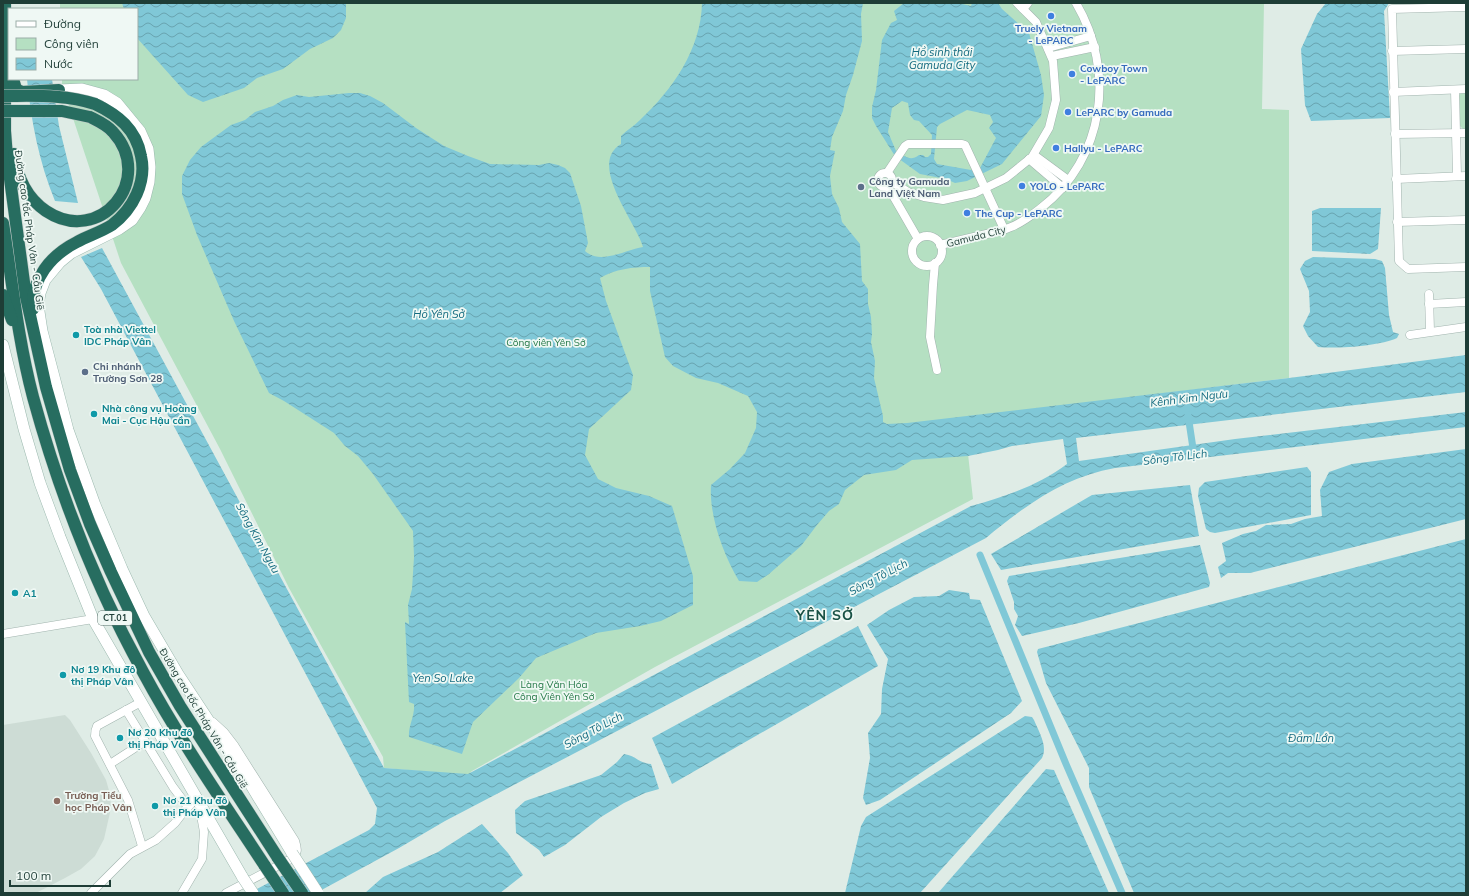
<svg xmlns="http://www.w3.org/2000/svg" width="1469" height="896" font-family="Mulish,sans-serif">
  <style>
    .built { fill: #cddcd5 }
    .green { fill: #b5e0c2 }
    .water { fill: url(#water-waves); fill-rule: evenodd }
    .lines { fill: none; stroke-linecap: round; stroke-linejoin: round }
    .canal { stroke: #80c8d7; stroke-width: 7 }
    .street-casing { stroke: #a1b4ae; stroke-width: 9 }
    .secondary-casing { stroke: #9cb9af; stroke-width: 12 }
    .highway-casing { stroke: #c0c9c7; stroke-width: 13 }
    .street { stroke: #fff; stroke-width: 8 }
    .secondary { stroke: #fff; stroke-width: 11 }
    .highway { stroke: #276d60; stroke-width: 12 }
    .secondary-bridge-casing { stroke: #9cb9af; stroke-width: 12; stroke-linecap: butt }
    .highway-bridge-casing { stroke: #c0c9c7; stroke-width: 13; stroke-linecap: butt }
    .secondary-bridge { stroke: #fff; stroke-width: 11 }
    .highway-bridge { stroke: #276d60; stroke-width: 12 }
    .shop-dot { fill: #3f7fe0; stroke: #eff8f4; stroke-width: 1.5 }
    .service-dot { fill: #5c6f8a; stroke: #eff8f4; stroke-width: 1.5 }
    .culture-dot { fill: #0f9aa8; stroke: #eff8f4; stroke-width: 1.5 }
    .education-dot { fill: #8d6e63; stroke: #eff8f4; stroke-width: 1.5 }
    .labels { text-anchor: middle; stroke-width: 3.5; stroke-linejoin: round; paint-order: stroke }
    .shield { fill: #eff8f4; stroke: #5d756f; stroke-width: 1 }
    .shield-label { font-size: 9px; font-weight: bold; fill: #1e3d36 }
    .shop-label { font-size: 10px; font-weight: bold; fill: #366cbe; stroke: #eff8f4; text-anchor: start }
    .service-label { font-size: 10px; font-weight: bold; fill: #4e5e75; stroke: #eff8f4; text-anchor: start }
    .street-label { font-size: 10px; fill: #1e3d36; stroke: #eff8f4 }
    .culture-label { font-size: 10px; font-weight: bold; fill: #0d838f; stroke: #eff8f4; text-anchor: start }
    .park-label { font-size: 10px; fill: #247847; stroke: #eff8f4 }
    .education-label { font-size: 10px; font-weight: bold; fill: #785e54; stroke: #eff8f4; text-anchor: start }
    .water-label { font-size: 11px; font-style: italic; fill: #126a7f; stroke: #eff8f4 }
    .district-label { font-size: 14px; font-weight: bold; letter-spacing: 1px; fill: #185145; stroke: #eff8f4 }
  </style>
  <defs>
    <pattern id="water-waves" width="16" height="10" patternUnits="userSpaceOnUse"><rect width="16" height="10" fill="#80c8d7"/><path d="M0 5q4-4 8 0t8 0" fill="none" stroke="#68a4af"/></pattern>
  </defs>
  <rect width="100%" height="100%" fill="#dfece6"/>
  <path class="built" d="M65 715 70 720 91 753 106 780 110 794 111 808 104 839 95 856 81 869 65 878 36 893H3V725Z"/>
  <g class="green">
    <path d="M60 3H1264L1262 109 1289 110V378L964 418 973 499 655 667 472 771 468 775 384 768 383 757 289 588 220 449 121 263 62 85V79H137V9H60Z"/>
    <path d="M1462 91H1466V129H1463L1459 125 1458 97Z"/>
  </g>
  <g class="water">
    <path d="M122 3H346V18L341 30 333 38 310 49 283 69 257 78 244 88 203 102 188 95 137 38V9H124Z"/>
    <path d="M702 3H863L861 14 862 41 853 75 846 95 843 111 832 137 830 150 835 151 830 176 832 194 839 208 842 222 860 244 862 281 868 289V304L871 317 872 334 871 342 875 361 874 378 883 416V422L887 424 907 423 1289 378 1466 355V392L1076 438 1079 461 1235 439 1466 412V427L1115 468C1064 477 1026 505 986 538L445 821 399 848 316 893H249L369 830 375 824 377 808 101 289 81 257 102 248 384 768 468 774 971 506C1005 497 1039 485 1067 464L1063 439 1012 446 998 450 968 456 912 460 896 470 864 475 845 490 839 504 829 511 817 525 801 546 769 574 757 582 739 581C723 554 709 516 711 485L730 469 745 453 756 428 757 412 748 396 718 383 696 378 673 366 665 357 650 291V267C633 267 615 269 600 278L606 301 633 375 631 390 589 429 585 455 598 479 616 488 649 496 672 506 693 576V605L661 621 640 626 596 633 536 658 519 678 473 722 462 754 409 737C408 726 415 716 414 704L409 702 405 622 409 624 408 605 412 589 414 557 413 531 373 474 358 456 345 446 334 433 284 401 269 393 234 321 197 235 182 194V176L190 160 201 147 231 125 245 120 255 112 273 106 283 100 297 95 309 97 349 93H360L370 96 383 103 416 128 444 146 468 156 490 164 539 165 549 163 558 165 565 168 570 173 581 206 588 243 585 251C600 265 625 250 643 247 636 222 587 164 621 144V136C627 130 634 126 640 120 673 89 701 49 702 3Z"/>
    <path d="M904 3H958L971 6 972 3H998L1002 9 1029 33 1041 75 1044 95 1041 116 1002 164 967 181 955 183 946 179 920 174 895 156 876 126 872 118V107L876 90 882 40 891 23 897 20 894 11ZM902 101 908 103 910 115 914 120 919 121 932 135 931 154 928 157H925L923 155H919C910 162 905 156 896 151L888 132 892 108ZM967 110 990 115 993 122 989 128 996 138 980 168 971 170 937 164 934 159 937 127 940 124Z"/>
    <path d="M1326 3H1389L1384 11 1390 118 1311 121 1305 105 1301 49 1317 14Z"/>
    <path d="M27 79H52L59 126 78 203 55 201C39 162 31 121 27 79Z"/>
    <path d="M1320 208H1381L1378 249 1370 254 1312 251V211Z"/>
    <path d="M1313 257 1375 259 1382 261 1385 268 1389 315 1393 332 1399 334 1397 338C1380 346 1337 349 1318 347L1308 336 1303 326 1310 312 1309 291 1300 269 1305 261Z"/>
    <path d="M1466 449V519L1250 573H1228L1221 578 1218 567 1226 561 1222 543 1243 534 1256 531 1266 525 1291 524 1305 519 1322 516 1320 490 1329 472 1352 464Z"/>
    <path d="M1307 467 1311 472V515L1215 533 1210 532 1206 529 1198 496 1199 488 1205 482Z"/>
    <path d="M1190 485 1199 536 1001 570 991 554 1092 495Z"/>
    <path d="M1466 539V893H1134L1089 787V768L1046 683 1037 652 1038 649Z"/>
    <path d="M1200 545 1210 583 1209 587 1079 623 1022 636 1015 625 1018 616 1014 609V602L1007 581 1009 576Z"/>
    <path d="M949 590 969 593 970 599 980 600 1022 701 1011 713 880 800 866 805 863 798 870 758 868 733 881 714 882 689 888 659 867 625 889 610 914 597 939 596Z"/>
    <path d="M858 626 878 666 672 784 652 738Z"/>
    <path d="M1025 716 1032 717 1034 720C1039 732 1048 746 1042 758L920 893H845L861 826 866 817Z"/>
    <path d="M624 754C637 756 638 763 651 764L659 789 645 793 624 803 601 817 565 845 544 857 539 850 516 833 515 810 525 801 601 775 617 762Z"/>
    <path d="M1046 769 1054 770 1109 893H938Z"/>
    <path d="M482 824 508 853 523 875 500 893H365L383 877 438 852Z"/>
  </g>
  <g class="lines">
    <g class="canal">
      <path d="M1188 415 1194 455"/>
      <path d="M980 555 1066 764 1122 893"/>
    </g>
    <defs>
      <g id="street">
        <path d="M1466 7 1392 9 1399 261 1408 269 1466 267"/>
        <path d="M1023 9 1028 3"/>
        <path d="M1048 48 1091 36"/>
        <path d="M1392 51 1466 49"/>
        <path d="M1052 56 1095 47"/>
        <path d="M1455 90 1457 176"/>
        <path d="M1393 92 1466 89"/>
        <path d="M1395 134 1466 133"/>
        <path d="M1034 155 1068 180"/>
        <path d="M1029 159 1063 188"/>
        <circle cx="885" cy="180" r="7"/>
        <path d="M887 173 905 146 908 144H962L965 145 1004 229"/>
        <path d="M1396 179 1466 176"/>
        <path d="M892 182 908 192 924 197 943 200 975 193 1006 178 1032 157 1049 128 1056 100 1053 61 1036 22 1017 3"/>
        <path d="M888 187 918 239"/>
        <path d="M1397 222 1466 220"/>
        <circle cx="927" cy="251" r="15"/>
        <path d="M940 245C957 241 974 237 991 233 997 231 1005 230 1011 227 1022 223 1032 215 1041 208 1105 158 1116 71 1076 3"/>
        <path d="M935 263 933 285 930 337 937 370"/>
        <path d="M1429 294 1430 331"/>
        <path d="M1429 304 1466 302"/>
        <path d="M1410 335 1466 327"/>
        <path d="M3 634 93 619"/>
        <path d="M141 702 97 726C95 730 95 732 95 736L128 800 142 846"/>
        <path d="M126 710 173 787 188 807"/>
        <path d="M213 722 224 732 234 745 295 841C298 850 298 853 291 859L226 893"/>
        <path d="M110 764 144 742"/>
        <path d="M91 893 130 854 156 840 175 823 185 810 197 798"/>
        <path d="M182 893 202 859 204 832 199 805"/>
      </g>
      <g id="secondary">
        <path d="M59 90 82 89 104 95 117 103 140 131 148 149 150 167 149 182 145 198 140 208 132 220 119 229 71 253 60 262 45 280 40 293 38 305 42 331 68 430 95 505 122 569 144 616 178 674 249 782 292 853"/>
        <path d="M3 345 24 429 40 483 60 537 93 619 243 878"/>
      </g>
      <g id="highway">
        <path d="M5 3V131L7 157 26 297 46 387 70 470 90 524 111 572 149 652 180 706 278 858"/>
        <path d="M13 79 16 89 22 92 59 90"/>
        <path d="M14 154C17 177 27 198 46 211 100 247 156 179 113 132 107 125 98 121 90 117"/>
        <path d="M3 223C12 281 18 340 33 397 59 492 95 585 143 672 179 739 223 802 265 866"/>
        <path d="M3 295 12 320"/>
        <path d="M33 309C31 279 51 255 77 242 88 236 101 232 112 225 133 209 147 182 141 156 136 129 118 115 95 104"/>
      </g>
    </defs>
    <use href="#street" class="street-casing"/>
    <use href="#secondary" class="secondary-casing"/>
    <use href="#highway" class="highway-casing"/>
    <use href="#street" class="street"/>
    <use href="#secondary" class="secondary"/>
    <use href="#highway" class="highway"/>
    <defs>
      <g id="secondary-bridge">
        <path d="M292 853 318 893"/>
        <path d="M243 878 253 893"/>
      </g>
      <g id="highway-bridge">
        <path d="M3 96C34 96 65 94 95 104"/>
        <path d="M3 111H62L90 117"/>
        <path d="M278 858 302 893"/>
        <path d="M265 866 283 893"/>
      </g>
    </defs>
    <use href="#secondary-bridge" class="secondary-bridge-casing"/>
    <use href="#highway-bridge" class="highway-bridge-casing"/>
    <use href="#secondary-bridge" class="secondary-bridge"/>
    <use href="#highway-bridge" class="highway-bridge"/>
  </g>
  <g class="shop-dot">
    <circle cx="1051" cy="16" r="4"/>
    <circle cx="1072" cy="74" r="4"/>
    <circle cx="1068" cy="112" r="4"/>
    <circle cx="1056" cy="148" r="4"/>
    <circle cx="1022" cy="186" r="4"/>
    <circle cx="967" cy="213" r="4"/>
  </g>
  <g class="service-dot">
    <circle cx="861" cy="187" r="4"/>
    <circle cx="85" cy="372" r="4"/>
  </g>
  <g class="culture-dot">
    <circle cx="76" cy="335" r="4"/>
    <circle cx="94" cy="414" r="4"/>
    <circle cx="15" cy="593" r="4"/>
    <circle cx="63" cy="675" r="4"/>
    <circle cx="120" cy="738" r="4"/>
    <circle cx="155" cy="806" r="4"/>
  </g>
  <circle class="education-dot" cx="57" cy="801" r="4"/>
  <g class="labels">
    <rect class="shield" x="98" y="611" width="34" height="14" rx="3"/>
    <g class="shield-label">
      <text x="115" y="621">CT.01</text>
    </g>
    <g class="shop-label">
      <text x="1051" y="32" text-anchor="middle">Truely Vietnam<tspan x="1051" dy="12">- LePARC</tspan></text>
      <text x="1080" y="72">Cowboy Town<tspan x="1080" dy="12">- LePARC</tspan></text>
      <text x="1076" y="116">LePARC by Gamuda</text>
      <text x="1064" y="152">Hallyu - LePARC</text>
      <text x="1030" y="190">YOLO - LePARC</text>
      <text x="975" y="217">The Cup - LePARC</text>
    </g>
    <g class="service-label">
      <text x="869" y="185">Công ty Gamuda<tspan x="869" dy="12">Land Việt Nam</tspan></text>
      <text x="93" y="370">Chi nhánh<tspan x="93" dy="12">Trường Sơn 28</tspan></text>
    </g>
    <g class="street-label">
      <text transform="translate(30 230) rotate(82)" y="4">Đường cao tốc Pháp Vân - Cầu Giẽ</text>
      <text transform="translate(976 236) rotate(-14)" y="4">Gamuda City</text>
      <text transform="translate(204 718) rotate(59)" y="4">Đường cao tốc Pháp Vân - Cầu Giẽ</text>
    </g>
    <g class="culture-label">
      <text x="84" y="333">Toà nhà Viettel<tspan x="84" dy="12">IDC Pháp Vân</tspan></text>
      <text x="102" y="412">Nhà công vụ Hoàng<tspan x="102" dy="12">Mai - Cục Hậu cần</tspan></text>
      <text x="23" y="597">A1</text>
      <text x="71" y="673">Nơ 19 Khu đô<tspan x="71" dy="12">thị Pháp Vân</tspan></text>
      <text x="128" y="736">Nơ 20 Khu đô<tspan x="128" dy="12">thị Pháp Vân</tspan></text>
      <text x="163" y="804">Nơ 21 Khu đô<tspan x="163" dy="12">thị Pháp Vân</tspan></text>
    </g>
    <g class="park-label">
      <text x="546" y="346">Công viên Yên Sở</text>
      <text x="554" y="688">Làng Văn Hóa<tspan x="554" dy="12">Công Viên Yên Sở</tspan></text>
    </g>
    <g class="education-label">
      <text x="65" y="799">Trường Tiểu<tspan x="65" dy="12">học Pháp Vân</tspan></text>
    </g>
    <g class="water-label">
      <text x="942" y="56">Hồ sinh thái<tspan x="942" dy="13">Gamuda City</tspan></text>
      <text x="439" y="318">Hồ Yên Sở</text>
      <text transform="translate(1189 398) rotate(-7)" y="4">Kênh Kim Ngưu</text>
      <text transform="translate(1175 457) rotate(-7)" y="4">Sông Tô Lịch</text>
      <text transform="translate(258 538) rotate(61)" y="4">Sông Kim Ngưu</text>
      <text transform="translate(878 577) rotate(-28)" y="4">Sông Tô Lịch</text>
      <text x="443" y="682">Yen So Lake</text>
      <text transform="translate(593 730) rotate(-28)" y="4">Sông Tô Lịch</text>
      <text x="1311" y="742">Đầm Lớn</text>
    </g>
    <g class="district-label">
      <text x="825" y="620">YÊN SỞ</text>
    </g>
  </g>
  <rect width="1469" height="896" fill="none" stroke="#1e3d36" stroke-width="8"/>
  <rect x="8" y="8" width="130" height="72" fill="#eff8f4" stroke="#9bada8"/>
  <rect x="16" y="21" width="20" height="6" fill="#ffffff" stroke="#9bada8"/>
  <text x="44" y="28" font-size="12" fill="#1e3d36">Đường</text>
  <rect x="16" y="38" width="20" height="12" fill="#b5e0c2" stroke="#9bada8"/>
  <text x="44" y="48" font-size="12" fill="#1e3d36">Công viên</text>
  <rect x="16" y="58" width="20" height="12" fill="url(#water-waves)" stroke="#9bada8"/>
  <text x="44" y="68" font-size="12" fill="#1e3d36">Nước</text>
  <path d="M10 880v6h100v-6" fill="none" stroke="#1e3d36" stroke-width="2"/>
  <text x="16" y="880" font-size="12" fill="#1e3d36" stroke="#eff8f4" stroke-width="3" paint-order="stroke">100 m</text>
</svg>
